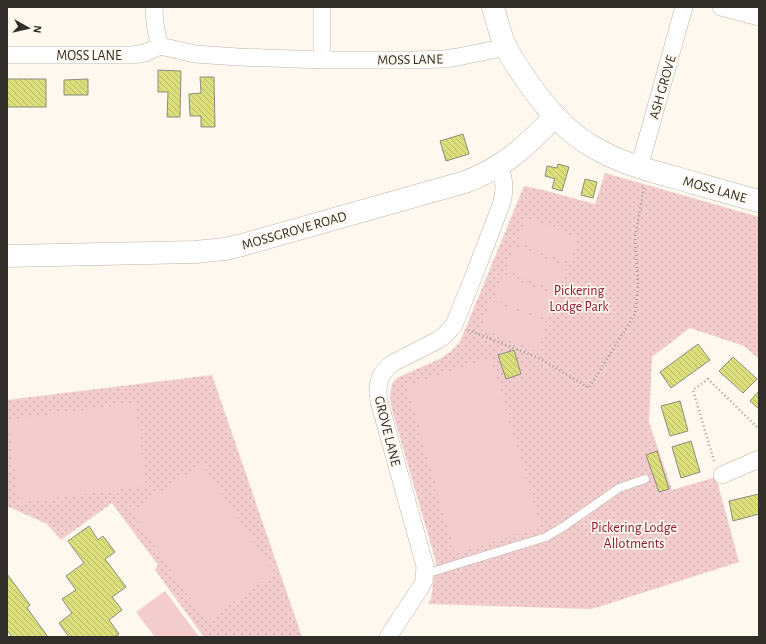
<svg xmlns="http://www.w3.org/2000/svg" width="766" height="644" font-family="'Alegreya Sans',sans-serif">
  <style>
    .green { fill: url(#green-dots) }
    .pitch { fill: #f3ccce }
    .building { fill: url(#building-back-hatch); stroke: #8c8d80 }
    .lines { fill: none; stroke-linecap: round; stroke-linejoin: round }
    .lane-casing { stroke: #bcb4a9; stroke-width: 9 }
    .street-casing { stroke: #bcb4a9; stroke-width: 18 }
    .secondary-casing { stroke: #bcb4a9; stroke-width: 23 }
    .path { stroke: #a19d95; stroke-width: 2.5; stroke-dasharray: 1 3; stroke-linecap: butt }
    .lane { stroke: #fff; stroke-width: 8 }
    .street { stroke: #fff; stroke-width: 17 }
    .secondary { stroke: #fff; stroke-width: 22 }
    .labels { text-anchor: middle; stroke-width: 3.5; stroke-linejoin: round; paint-order: stroke }
    .street-label { font-size: 14px; fill: #322f2a; stroke: #fef8ee }
    .park-label { font-size: 14px; fill: #911834; stroke: #fef8ee }
  </style>
  <defs>
    <pattern id="green-dots" width="8" height="8" patternUnits="userSpaceOnUse"><rect width="8" height="8" fill="#f3ccce"/><path d="M2 2h.1M6 6h.1" fill="none" stroke="#d1b0b1" stroke-width="1.8" stroke-linecap="round"/></pattern>
    <pattern id="building-back-hatch" width="6" height="6" patternUnits="userSpaceOnUse"><rect width="6" height="6" fill="#dbde7a"/><path d="M-1 5l2 2M0 0l6 6M5-1l2 2" fill="none" stroke="#bcbf6a"/></pattern>
  </defs>
  <rect width="100%" height="100%" fill="#fef8ee"/>
  <g class="green">
    <path d="M605 173 759 217V359L744 346 690 328 652 357 649 422 672 490 716 477 739 562 595 608 590 609 429 604 428 603 431 599 436 562 392 410 390 397 391 390 392 384 396 379 399 377 440 359 450 352 460 342 524 186 543 190 595 204Z"/>
    <path d="M212 375 302 637H204L155 570 158 565 112 503 61 540 47 524 7 506V400Z"/>
  </g>
  <g class="pitch">
    <path d="M526 218 579 238 569 262 517 242Z"/>
    <path d="M515 246 567 267 558 291 505 270Z"/>
    <path d="M503 275 556 295 546 319 494 299Z"/>
    <path d="M491 301 548 323 536 351 480 328Z"/>
    <path d="M491 358 515 442 541 527 455 554 407 386Z"/>
    <path d="M135 403 146 486 19 503 8 420Z"/>
    <path d="M202 464 275 573 206 621 131 512Z"/>
    <path d="M165 591 199 637H155L136 612Z"/>
  </g>
  <g class="building">
    <path d="M158 70 181 71 180 117H167L168 92H158Z"/>
    <path d="M200 77H214L215 127H201V116H190L189 94 201 93Z"/>
    <rect x="7" y="79" width="39" height="28"/>
    <path d="M88 79V95H64V80Z"/>
    <path d="M463 134 469 154 446 161 440 141Z"/>
    <path d="M558 164 569 167 562 191 552 188 555 179 545 176 547 166 557 168Z"/>
    <path d="M585 179 597 182 593 198 581 195Z"/>
    <path d="M698 344 710 360 671 388 660 372Z"/>
    <path d="M514 350 521 374 506 379 498 355Z"/>
    <path d="M733 357 757 379 743 393 719 371Z"/>
    <path d="M759 391V409L750 401Z"/>
    <path d="M680 401 688 431 670 436 661 406Z"/>
    <path d="M691 441 700 472 681 478 672 447Z"/>
    <path d="M657 451 669 489 659 492 646 455Z"/>
    <path d="M759 494V514L733 521 729 501Z"/>
    <path d="M89 526 98 540 103 536 115 552 105 559 126 587 112 597 122 610 109 620 119 634 114 637H69L59 623 72 613 62 599 76 590 66 576 84 563 68 541Z"/>
    <path d="M7 574 30 605 27 608 48 637H12L7 630Z"/>
  </g>
  <g class="lines">
    <defs>
      <path id="lane" d="M425 574 546 537 563 527 619 488 645 479"/>
      <g id="street">
        <path d="M154 7C154 21 156 33 160 46"/>
        <path d="M721 7 759 17"/>
        <path d="M7 55H132L145 53 160 46 195 54 238 57 322 60H415L444 59 458 57 506 47"/>
        <path d="M322 60V7"/>
        <path d="M639 168 684 7"/>
        <path d="M722 475 759 459"/>
        <path d="M388 637 421 587 424 581 425 566 379 401C376 384 379 373 393 363L438 340 445 335 454 325 473 278 501 205C506 189 504 181 500 165"/>
      </g>
      <g id="secondary">
        <path d="M493 7C497 20 500 35 506 47 513 62 523 75 532 88 548 110 566 131 590 145 617 162 647 170 677 178 705 186 732 194 759 201"/>
        <path d="M7 256 195 252 225 249 242 245 465 182C503 168 528 145 555 116"/>
      </g>
    </defs>
    <use href="#lane" class="lane-casing"/>
    <use href="#street" class="street-casing"/>
    <use href="#secondary" class="secondary-casing"/>
    <g class="path">
      <path d="M468 330 539 358 589 388 635 314 638 285 635 238 644 187"/>
      <path d="M714 461 693 390 708 379 759 429"/>
    </g>
    <use href="#lane" class="lane"/>
    <use href="#street" class="street"/>
    <use href="#secondary" class="secondary"/>
  </g>
  <g class="labels">
    <g class="street-label">
      <text x="89" y="60">MOSS LANE</text>
      <text transform="translate(410 59) rotate(-1)" y="5">MOSS LANE</text>
      <text transform="translate(662 87) rotate(-74)" y="5">ASH GROVE</text>
      <text transform="translate(715 189) rotate(16)" y="5">MOSS LANE</text>
      <text transform="translate(294 230) rotate(-16)" y="5">MOSSGROVE ROAD</text>
      <text transform="translate(388 431) rotate(76)" y="5">GROVE LANE</text>
    </g>
    <g class="park-label">
      <text x="579" y="295">Pickering<tspan x="579" dy="16">Lodge Park</tspan></text>
      <text x="634" y="532">Pickering Lodge<tspan x="634" dy="16">Allotments</tspan></text>
    </g>
  </g>
  <rect width="766" height="644" fill="none" stroke="#322f2a" stroke-width="16"/>
  <g transform="translate(28 28) rotate(98)" stroke="#fef8ee" stroke-width="3" paint-order="stroke">
  <path d="M0-3L7 15L0 10L-7 15Z" fill="#322f2a"/>
  <text y="-6" font-size="11" font-weight="bold" text-anchor="middle" fill="#322f2a">N</text>
  </g>
</svg>
